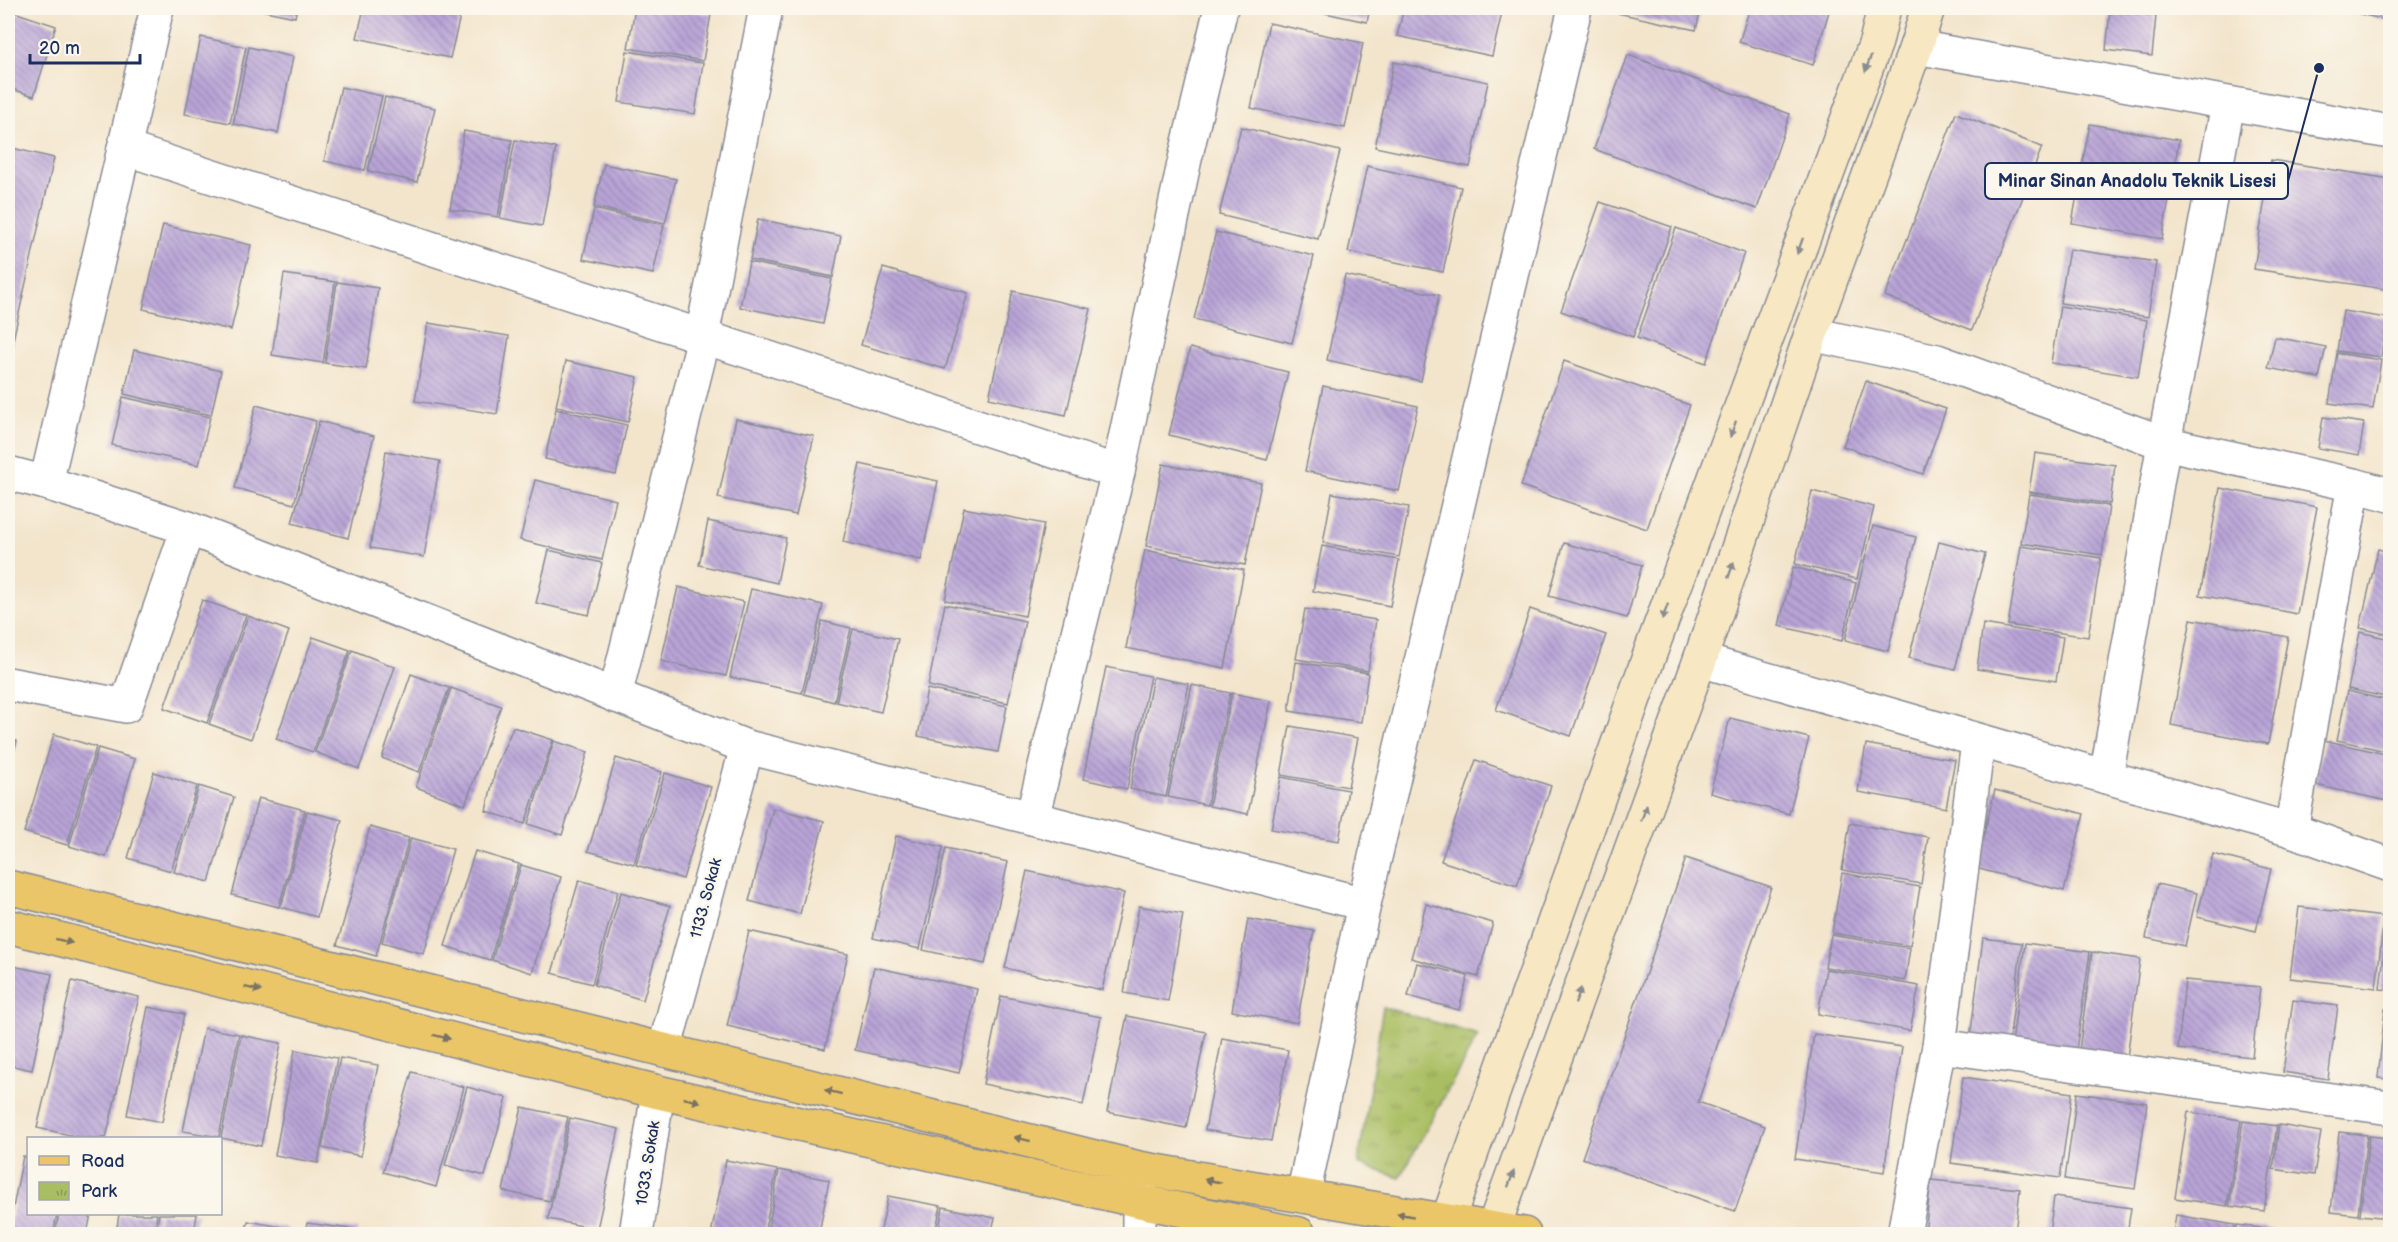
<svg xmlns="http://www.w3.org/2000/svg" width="2398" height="1242" font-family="'Balsamiq Sans',sans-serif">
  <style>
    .park { fill: url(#park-tufts); stroke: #627660; stroke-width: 1.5 }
    .building { fill: url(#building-back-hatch) }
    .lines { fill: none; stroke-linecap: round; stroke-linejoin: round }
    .street-casing { stroke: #878a95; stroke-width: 36 }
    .secondary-casing { stroke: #878a95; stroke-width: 36 }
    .primary-casing { stroke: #878a95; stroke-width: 36 }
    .street { stroke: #fff; stroke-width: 33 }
    .secondary { stroke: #f7e8c3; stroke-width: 33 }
    .primary { stroke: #ebc669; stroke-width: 33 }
    .oneway { fill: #898c90 }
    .oneway2 { fill: #797363 }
    .labels { text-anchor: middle; stroke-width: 4.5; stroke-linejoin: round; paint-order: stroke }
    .street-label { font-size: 16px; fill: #1b2f5e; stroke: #fbf7ec }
    .leader { fill: none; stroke: #1b2f5e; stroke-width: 2 }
    .callout-dot { fill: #1b2f5e; stroke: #fbf7ec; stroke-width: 2 }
    .callout { fill: #fbf7ec; stroke: #1b2f5e; stroke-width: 2 }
    .callout-label { font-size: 18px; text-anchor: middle; font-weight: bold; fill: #1b2f5e }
  </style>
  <defs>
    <pattern id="park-tufts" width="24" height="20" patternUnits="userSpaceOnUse" patternTransform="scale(1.5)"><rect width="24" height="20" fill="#a9be62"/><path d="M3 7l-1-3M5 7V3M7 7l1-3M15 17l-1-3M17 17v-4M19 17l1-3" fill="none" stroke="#899b54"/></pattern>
    <pattern id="building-back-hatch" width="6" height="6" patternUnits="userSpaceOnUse" patternTransform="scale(1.5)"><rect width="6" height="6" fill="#b9a4d7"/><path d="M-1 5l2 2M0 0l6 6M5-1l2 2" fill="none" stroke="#9686b2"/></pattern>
  </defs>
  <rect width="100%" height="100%" fill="#fbf7ec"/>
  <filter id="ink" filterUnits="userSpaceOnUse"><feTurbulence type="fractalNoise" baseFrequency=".0167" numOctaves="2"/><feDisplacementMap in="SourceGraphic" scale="12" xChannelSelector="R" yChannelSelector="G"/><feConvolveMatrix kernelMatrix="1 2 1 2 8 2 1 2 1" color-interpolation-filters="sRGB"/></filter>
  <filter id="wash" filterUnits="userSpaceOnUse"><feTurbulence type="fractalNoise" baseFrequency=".008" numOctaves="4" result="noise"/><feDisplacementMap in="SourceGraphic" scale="24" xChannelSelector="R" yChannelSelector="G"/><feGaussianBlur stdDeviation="1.35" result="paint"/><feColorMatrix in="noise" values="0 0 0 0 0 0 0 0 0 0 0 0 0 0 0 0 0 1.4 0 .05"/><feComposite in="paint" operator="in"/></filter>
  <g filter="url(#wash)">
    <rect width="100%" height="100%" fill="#f3e5cc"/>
    <path class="park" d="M1383 1007 1478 1035 1400 1178 1358 1164Z"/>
    <g id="blocks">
      <g class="building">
        <path d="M251 8H297L295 17Z"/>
        <path d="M364 8H462L450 58 357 38Z"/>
        <path d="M635 8H671L711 14 703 61 628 48Z"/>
        <path d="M1302 8H1370L1367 22Z"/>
        <path d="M1404 8H1503L1492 56 1397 36Z"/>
        <path d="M1618 8H1701L1696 30 1617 13Z"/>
        <path d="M1750 8H1830L1813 65 1739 42Z"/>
        <path d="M2347 8H2390V21L2347 11Z"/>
        <path d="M8 10 56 26 34 96 8 88Z"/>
        <path d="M2110 11 2156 16 2152 56 2106 50Z"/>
        <path d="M1269 23 1363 43 1345 128 1251 108Z"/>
        <path d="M201 37 246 47 230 123 185 114Z"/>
        <path d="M249 47 293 57 278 133 233 124Z"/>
        <path d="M627 51 703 63 695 114 619 102Z"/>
        <path d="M1628 55 1790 114 1757 209 1594 149Z"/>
        <path d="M1394 62 1488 82 1470 167 1375 147Z"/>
        <path d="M341 87 382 96 365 170 324 161Z"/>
        <path d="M385 97 435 108 417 182 368 171Z"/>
        <path d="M1956 113 2042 147 1972 330 1885 296Z"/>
        <path d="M2090 124 2179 140 2171 186 2081 170Z"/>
        <path d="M1241 127 1340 151 1318 239 1219 215Z"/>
        <path d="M464 131 512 140 498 217 450 209Z"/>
        <path d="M515 140 556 148 542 226 500 218Z"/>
        <path d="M8 147 54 158 8 362Z"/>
        <path d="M2271 160 2390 179V290L2254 269Z"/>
        <path d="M604 164 676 179 665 223 594 207Z"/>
        <path d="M1367 166 1461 187 1443 272 1348 252Z"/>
        <path d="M2081 173 2171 189 2162 239 2072 223Z"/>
        <path d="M1600 202 1672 227 1633 337 1561 311Z"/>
        <path d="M594 209 664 225 653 274 583 259Z"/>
        <path d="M758 219 841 236 833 277 750 260Z"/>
        <path d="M163 225 251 245 231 330 143 309Z"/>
        <path d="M1676 228 1744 253 1706 363 1637 338Z"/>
        <path d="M1216 232 1314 256 1292 343 1194 319Z"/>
        <path d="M2069 249 2156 262 2148 317 2060 303Z"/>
        <path d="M749 262 832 279 823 324 740 307Z"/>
        <path d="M883 268 968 293 945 369 861 345Z"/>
        <path d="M284 274 335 282 323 363 272 355Z"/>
        <path d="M1345 275 1439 295 1421 381 1327 360Z"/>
        <path d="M337 282 378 288 366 369 325 363Z"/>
        <path d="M1013 291 1091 309 1066 415 989 398Z"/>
        <path d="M2060 306 2147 320 2138 377 2051 363Z"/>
        <path d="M2343 311 2387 318 2381 357 2337 351Z"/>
        <path d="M428 323 509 336 497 414 415 401Z"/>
        <path d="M2275 337 2326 347 2319 378 2268 368Z"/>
        <path d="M1190 348 1288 372 1267 460 1169 435Z"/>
        <path d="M134 350 221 371 211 415 124 394Z"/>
        <path d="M2337 353 2381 360 2373 409 2329 403Z"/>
        <path d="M566 361 638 377 628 422 556 406Z"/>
        <path d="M1564 361 1690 405 1647 529 1521 486Z"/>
        <path d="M1866 381 1946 409 1923 474 1843 446Z"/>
        <path d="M1323 386 1418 406 1399 491 1305 471Z"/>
        <path d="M123 397 210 417 199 465 112 445Z"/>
        <path d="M256 405 316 421 294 504 235 488Z"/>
        <path d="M556 409 627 425 616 475 545 459Z"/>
        <path d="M2323 417 2364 423 2359 455 2318 448Z"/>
        <path d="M736 419 814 436 796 515 718 498Z"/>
        <path d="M319 421 374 436 348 538 292 523Z"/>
        <path d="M386 451 440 461 424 557 370 548Z"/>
        <path d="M2035 453 2115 465 2110 504 2029 492Z"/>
        <path d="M860 464 938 481 921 560 843 542Z"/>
        <path d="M1163 464 1261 483 1245 565 1146 546Z"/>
        <path d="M535 480 616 500 602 560 520 540Z"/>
        <path d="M2220 488 2317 507 2297 614 2200 595Z"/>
        <path d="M1812 491 1874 507 1857 579 1795 564Z"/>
        <path d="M1332 493 1409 507 1399 557 1323 543Z"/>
        <path d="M2029 494 2109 506 2102 555 2021 543Z"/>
        <path d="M964 508 1044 524 1025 616 945 600Z"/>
        <path d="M708 521 786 538 777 583 699 565Z"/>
        <path d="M1873 526 1916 537 1888 651 1845 640Z"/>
        <path d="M1939 542 1985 554 1955 669 1909 658Z"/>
        <path d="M1564 543 1642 565 1627 618 1549 596Z"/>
        <path d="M1322 546 1399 560 1390 606 1313 591Z"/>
        <path d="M2021 546 2101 558 2088 637 2008 625Z"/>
        <path d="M2378 549 2390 552V635L2360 628Z"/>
        <path d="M549 550 602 563 589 615 536 603Z"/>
        <path d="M1145 550 1244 570 1225 668 1126 648Z"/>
        <path d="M1793 567 1856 583 1842 641 1779 626Z"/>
        <path d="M678 587 744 602 726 676 661 661Z"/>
        <path d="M751 589 823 605 802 693 730 677Z"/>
        <path d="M202 600 246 615 207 723 164 708Z"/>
        <path d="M945 604 1025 621 1008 703 928 686Z"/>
        <path d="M1305 609 1376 620 1368 671 1296 659Z"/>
        <path d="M1530 609 1606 635 1571 736 1496 710Z"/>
        <path d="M248 616 289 631 251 739 209 724Z"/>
        <path d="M2191 619 2288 637 2268 744 2171 725Z"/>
        <path d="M822 621 851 628 834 702 804 694Z"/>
        <path d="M1983 624 2063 637 2056 681 1977 669Z"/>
        <path d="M853 629 898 639 881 712 836 702Z"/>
        <path d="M2360 632 2390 639V698L2348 689Z"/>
        <path d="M313 637 350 650 313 752 276 739Z"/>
        <path d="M352 650 395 667 359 769 315 752Z"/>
        <path d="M1296 662 1368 673 1361 722 1289 711Z"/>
        <path d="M1106 667 1150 676 1127 789 1083 779Z"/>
        <path d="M411 674 449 688 419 772 382 758Z"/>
        <path d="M1153 677 1189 684 1166 797 1130 789Z"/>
        <path d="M1192 685 1230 693 1207 805 1168 797Z"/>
        <path d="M451 688 501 706 465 805 416 787Z"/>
        <path d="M927 689 1007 706 998 752 918 736Z"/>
        <path d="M2347 691 2390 701V752L2337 740Z"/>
        <path d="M1232 693 1271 701 1248 814 1209 806Z"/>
        <path d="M1730 718 1809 738 1789 814 1710 793Z"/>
        <path d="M1290 726 1358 738 1348 787 1281 775Z"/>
        <path d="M513 727 553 740 525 824 486 811 496 767Z"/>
        <path d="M54 734 96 747 67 845 24 832Z"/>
        <path d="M8 738 17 741 8 773Z"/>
        <path d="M2324 740 2390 755V783L2387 801 2315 785Z"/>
        <path d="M554 741 588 752 562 835 528 824Z"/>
        <path d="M1866 744 1955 760 1946 808 1858 792Z"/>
        <path d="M98 748 135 759 106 857 69 846Z"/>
        <path d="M616 758 662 772 634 864 588 851Z"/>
        <path d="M1476 760 1551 786 1517 886 1441 861Z"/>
        <path d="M154 772 197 786 171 871 128 858Z"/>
        <path d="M665 773 711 787 683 879 636 865Z"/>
        <path d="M1281 777 1348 790 1339 841 1271 829Z"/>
        <path d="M199 786 234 797 209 882 174 872Z"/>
        <path d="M1995 790 2084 814 2064 891 1975 868Z"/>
        <path d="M258 798 305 810 279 907 232 895Z"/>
        <path d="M773 808 824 821 800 914 749 901Z"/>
        <path d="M307 811 342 820 317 917 281 907Z"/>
        <path d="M1850 823 1928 837 1921 884 1842 870Z"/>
        <path d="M370 827 409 838 376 956 337 945Z"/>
        <path d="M896 836 943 847 920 949 873 938Z"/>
        <path d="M411 838 453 849 424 954 382 942Z"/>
        <path d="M946 848 1008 862 985 964 923 950Z"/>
        <path d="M475 851 519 864 490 960 445 946Z"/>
        <path d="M2213 854 2271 869 2256 931 2197 917Z"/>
        <path d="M1686 858 1771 887 1698 1102 1765 1126 1735 1211 1582 1158Z"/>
        <path d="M521 865 561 877 532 973 492 960Z"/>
        <path d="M1027 871 1124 893 1102 990 1005 968Z"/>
        <path d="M1842 873 1920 887 1910 946 1832 933Z"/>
        <path d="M579 880 618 891 592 984 552 973Z"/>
        <path d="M2157 884 2197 893 2185 946 2146 938Z"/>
        <path d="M621 892 670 906 643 1000 594 985Z"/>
        <path d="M1426 904 1493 923 1478 977 1411 958Z"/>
        <path d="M1139 906 1183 914 1168 1001 1124 993Z"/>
        <path d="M2299 907 2384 917 2376 988 2290 978Z"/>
        <path d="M2388 918H2390V990L2380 989Z"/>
        <path d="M1248 919 1314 931 1297 1023 1232 1011Z"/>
        <path d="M749 931 848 954 825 1049 727 1026Z"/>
        <path d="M1831 935 1910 948 1905 981 1825 967Z"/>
        <path d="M1983 938 2022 943 2009 1042 1970 1038Z"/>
        <path d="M2025 943 2090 952 2076 1051 2012 1043Z"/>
        <path d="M2092 952 2140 959 2127 1058 2079 1051Z"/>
        <path d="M1417 963 1468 976 1459 1010 1408 996Z"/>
        <path d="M8 965 52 974 32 1070 8 1065Z"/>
        <path d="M874 967 977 989 959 1073 855 1050Z"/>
        <path d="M1826 969 1919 986 1910 1031 1818 1014Z"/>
        <path d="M2185 980 2260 987 2252 1057 2178 1049Z"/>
        <path d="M72 981 139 997 106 1138H84L37 1128Z"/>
        <path d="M1001 996 1101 1017 1083 1105 983 1084Z"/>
        <path d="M2293 1000 2338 1006 2328 1079 2283 1072Z"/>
        <path d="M148 1007 184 1014 162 1122 127 1115Z"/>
        <path d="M2385 1009 2390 1010V1079L2378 1078Z"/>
        <path d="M1127 1016 1206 1032 1186 1128 1107 1112Z"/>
        <path d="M204 1028 239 1034 219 1137 183 1131Z"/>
        <path d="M1814 1034 1902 1047 1884 1172 1795 1159Z"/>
        <path d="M241 1035 281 1043 261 1146 221 1138Z"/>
        <path d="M1222 1038 1288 1050 1271 1141 1205 1130Z"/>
        <path d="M295 1050 337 1058 318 1163 275 1155Z"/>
        <path d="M340 1058 378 1065 361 1156 322 1148Z"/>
        <path d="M412 1072 464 1087 436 1187 383 1172Z"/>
        <path d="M1963 1077 2072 1093 2060 1178 1951 1163Z"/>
        <path d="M467 1087 507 1098 485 1176 445 1165Z"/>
        <path d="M2077 1093 2147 1103 2135 1189 2065 1179Z"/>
        <path d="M522 1107 568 1117 550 1201 503 1191Z"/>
        <path d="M2188 1112 2241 1120 2227 1206 2175 1198Z"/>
        <path d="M570 1118 619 1129 597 1229 548 1219Z"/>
        <path d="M2243 1121 2277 1126 2264 1211 2229 1206Z"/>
        <path d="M2279 1125 2321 1132 2314 1175 2273 1169Z"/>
        <path d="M2339 1132 2367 1135 2358 1215 2331 1212Z"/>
        <path d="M2369 1136 2390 1138V1218L2360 1215Z"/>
        <path d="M23 1156 28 1158V1214H57L53 1234H8Z"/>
        <path d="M726 1160 777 1170 764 1234H711Z"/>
        <path d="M779 1170 829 1180 819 1234H767Z"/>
        <path d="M1931 1180 2020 1189 2015 1234H1925Z"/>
        <path d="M888 1196 941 1206 935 1234H880Z"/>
        <path d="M2054 1197 2131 1208 2127 1234H2049Z"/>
        <path d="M943 1207 995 1218 991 1234H938Z"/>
        <path d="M59 1214H91L87 1234H55Z"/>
        <path d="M119 1214H157L154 1234H116Z"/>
        <path d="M159 1214H197L194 1234H156Z"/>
        <path d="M2176 1215 2235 1225 2233 1234H2173Z"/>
        <path d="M248 1221 288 1228 286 1234H245Z"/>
        <path d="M307 1223 357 1230 356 1234H305Z"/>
        <path d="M2237 1225 2274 1230 2273 1234H2236Z"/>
      </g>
    </g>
  </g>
  <g filter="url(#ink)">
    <use href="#blocks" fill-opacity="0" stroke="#878a95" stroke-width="1.5"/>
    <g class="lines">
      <defs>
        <g id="street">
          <path d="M1916 47 2390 132"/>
          <path d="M124 148 1118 472"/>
          <path d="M1811 334 1937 361 2164 443 2354 485 2390 495"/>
          <path d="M702 336 766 8"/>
          <path d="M8 473 46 483 188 528 747 747 1032 818 1364 904"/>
          <path d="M46 483 157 8"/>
          <path d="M1700 660 2291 830 2390 865"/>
          <path d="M8 684 126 706 188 528"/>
          <path d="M615 696 704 337"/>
          <path d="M2106 777 2164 443 2228 104"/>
          <path d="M1032 818 1118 472 1185 159 1221 8"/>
          <path d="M2291 830 2354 485"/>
          <path d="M1939 1046 2390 1108"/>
          <path d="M664 1050 747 747"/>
          <path d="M1303 1196 1364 904 1575 8"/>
          <path d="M636 1234 658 1092"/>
          <path d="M1139 1234V1173"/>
          <path d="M1904 1234 1939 1046 1978 742"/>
        </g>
        <g id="secondary">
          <path d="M1446 1234 1447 1222 1652 648 1876 42 1884 8"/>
          <path d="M1493 1234V1229L1700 660 1811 334 1916 47 1928 8"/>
        </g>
        <g id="primary">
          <path d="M8 887 1139 1168 1524 1234"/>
          <path d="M8 926 658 1092 1139 1201 1299 1234"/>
        </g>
      </defs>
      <use href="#street" class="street-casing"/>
      <use href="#secondary" class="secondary-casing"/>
      <use href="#primary" class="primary-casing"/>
      <use href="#street" class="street"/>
      <use href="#secondary" class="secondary"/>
      <use href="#primary" class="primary"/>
    </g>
    <defs><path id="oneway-solid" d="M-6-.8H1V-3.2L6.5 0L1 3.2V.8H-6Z" transform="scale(1.5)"/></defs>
    <g class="oneway">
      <use href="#oneway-solid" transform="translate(1868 64) rotate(110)"/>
      <use href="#oneway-solid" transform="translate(1800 246) rotate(110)"/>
      <use href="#oneway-solid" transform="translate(1733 429) rotate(110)"/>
      <use href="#oneway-solid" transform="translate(1731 570) rotate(-71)"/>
      <use href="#oneway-solid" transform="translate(1665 612) rotate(110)"/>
      <use href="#oneway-solid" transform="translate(1644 813) rotate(-70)"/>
      <use href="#oneway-solid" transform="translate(1578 996) rotate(-70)"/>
      <use href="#oneway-solid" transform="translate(1511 1179) rotate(-70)"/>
    </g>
    <g class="oneway2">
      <use href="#oneway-solid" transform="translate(64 941) rotate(14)"/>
      <use href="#oneway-solid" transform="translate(253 989) rotate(14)"/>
      <use href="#oneway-solid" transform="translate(442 1037) rotate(14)"/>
      <use href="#oneway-solid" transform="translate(833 1092) rotate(-166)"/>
      <use href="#oneway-solid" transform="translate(692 1100) rotate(13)"/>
      <use href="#oneway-solid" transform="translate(1022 1139) rotate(-166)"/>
      <use href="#oneway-solid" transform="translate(1213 1181) rotate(-170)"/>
      <use href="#oneway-solid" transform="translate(1405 1215) rotate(-170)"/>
    </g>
  </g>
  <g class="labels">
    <g class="street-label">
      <text transform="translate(705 898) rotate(-75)" y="6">1133. Sokak</text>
      <text transform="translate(647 1163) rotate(-81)" y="6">1033. Sokak</text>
    </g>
  </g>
  <path class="leader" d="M2319 68L2288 181"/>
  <circle class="callout-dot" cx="2319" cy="68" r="6"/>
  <rect class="callout" x="1985" y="163" width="303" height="36" rx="6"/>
  <g class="callout-label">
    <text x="2137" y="187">Minar Sinan Anadolu Teknik Lisesi</text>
  </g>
  <rect width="2398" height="1242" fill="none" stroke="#fbf7ec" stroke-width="30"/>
  <rect x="27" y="1137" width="195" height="78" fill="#fbf7ec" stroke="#a1a7b3" stroke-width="1.5"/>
  <rect x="39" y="1156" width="30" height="9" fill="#ebc669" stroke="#a1a7b3" stroke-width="1.5"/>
  <text x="81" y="1167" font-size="18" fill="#1b2f5e">Road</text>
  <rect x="39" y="1182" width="30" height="18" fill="url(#park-tufts)" stroke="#a1a7b3" stroke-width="1.5"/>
  <text x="81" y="1197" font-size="18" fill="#1b2f5e">Park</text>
  <path d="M30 54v9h110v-9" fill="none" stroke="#1b2f5e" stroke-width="3"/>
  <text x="39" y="54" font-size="18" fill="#1b2f5e" stroke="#fbf7ec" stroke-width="4.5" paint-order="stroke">20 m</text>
</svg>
